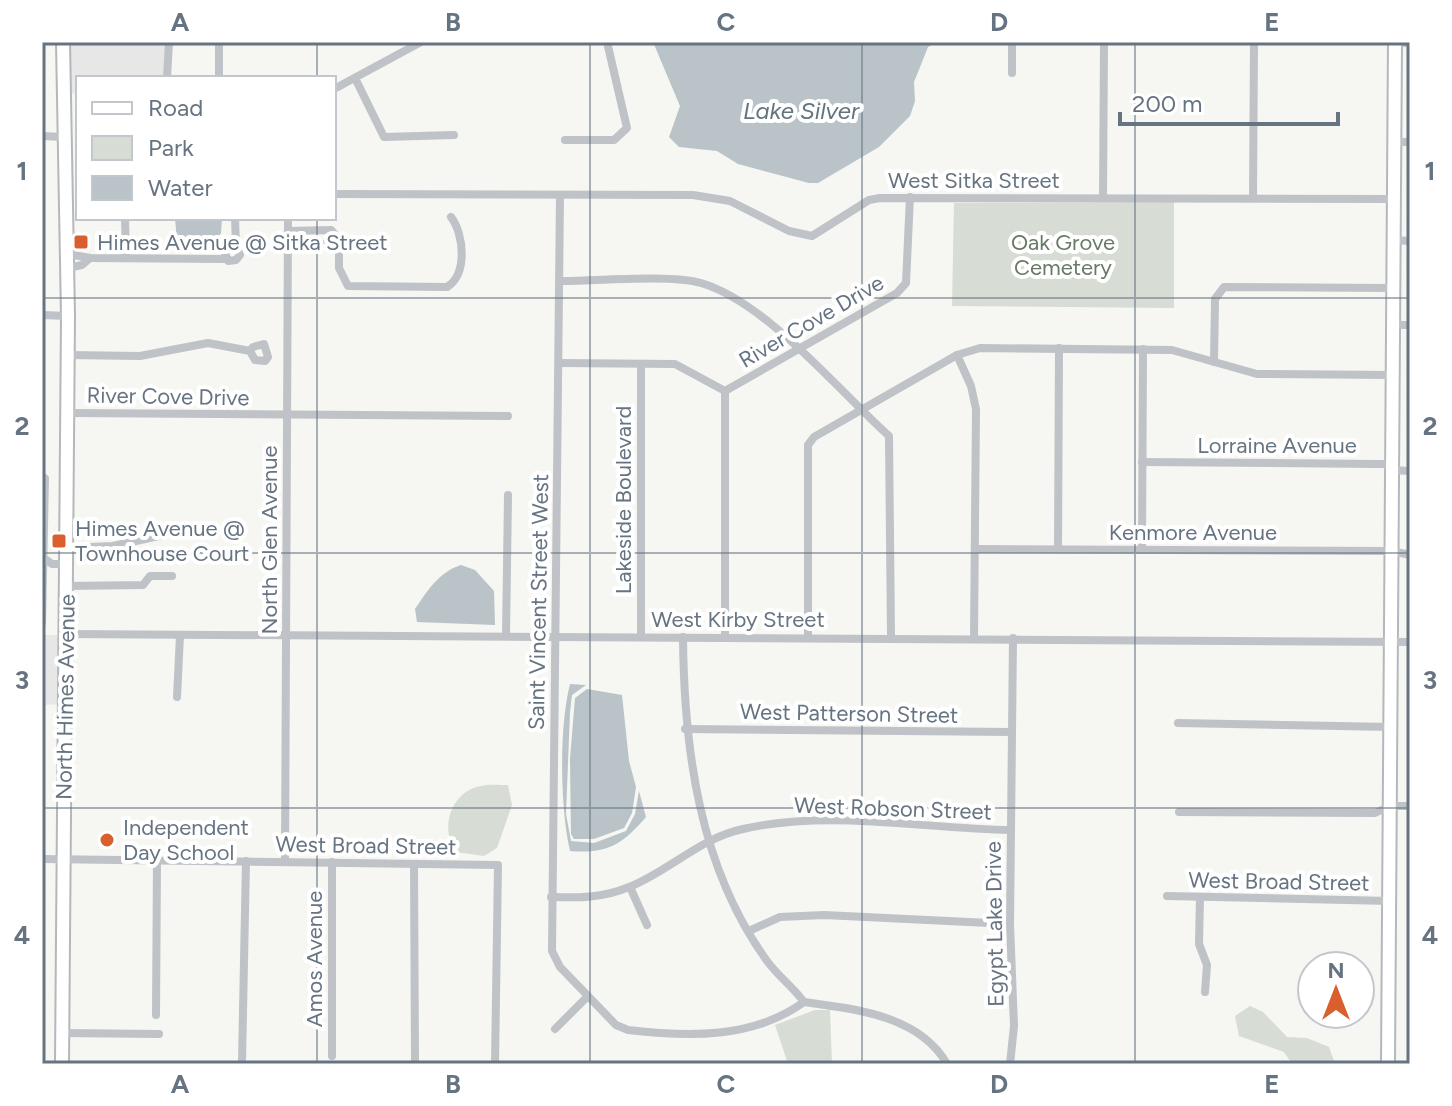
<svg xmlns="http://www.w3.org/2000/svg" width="1452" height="1106" font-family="Figtree,sans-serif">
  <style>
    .built { fill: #e6e7e6 }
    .green { fill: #d7dcd4 }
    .water { fill: #b9c3c8 }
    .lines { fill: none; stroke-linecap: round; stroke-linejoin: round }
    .secondary-casing { stroke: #b4b8bc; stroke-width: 16 }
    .street { stroke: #bfc2c6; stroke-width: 8 }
    .secondary { stroke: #fff; stroke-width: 12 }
    .grid { fill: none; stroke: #667482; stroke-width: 2; stroke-opacity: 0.55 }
    .poi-dot { fill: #da5f2e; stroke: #fff; stroke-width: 3 }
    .labels { text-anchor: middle; stroke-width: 8; stroke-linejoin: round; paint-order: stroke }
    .street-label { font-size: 22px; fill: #667482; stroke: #fff }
    .poi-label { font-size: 22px; fill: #667482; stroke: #fff; text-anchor: start }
    .park-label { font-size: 22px; fill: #687a65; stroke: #fff }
    .water-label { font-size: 24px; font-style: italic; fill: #62757f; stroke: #fff }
    .neatline { fill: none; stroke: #667482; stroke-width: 3 }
    .grid-label { font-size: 26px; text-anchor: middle; font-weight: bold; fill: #667482 }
  </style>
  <rect width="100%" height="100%" fill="#f6f6f2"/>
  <g class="built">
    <path d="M67 42H166L165 74 162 78H78V93L67 94Z"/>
    <path d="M42 635H62L61 704 42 705Z"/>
  </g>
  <g class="green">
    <path d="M1174 202V308L952 306 954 203Z"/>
    <path d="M508 785 512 805 497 848 484 856 456 852C439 829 451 791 481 786 490 784 500 785 508 785Z"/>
    <path d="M1250 1006 1263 1012 1287 1037 1307 1038 1329 1047 1335 1064H1292L1284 1052 1239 1036 1235 1016Z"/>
    <path d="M815 1010H830L832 1064H788L775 1025Z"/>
  </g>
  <g class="water">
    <path d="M653 42H939L928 47 914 82 915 101 910 116 879 147 818 183H809L738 164 717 151 679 147 669 137 680 106Z"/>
    <path d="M222 218 221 233 214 243 188 249 177 242 175 218Z"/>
    <path d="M461 565 475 570 494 591 495 625 417 622 415 609C428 590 439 572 461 565Z"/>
    <path d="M570 684 586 685 572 695 570 712 566 814 571 841 594 843 626 831 635 814 639 791 646 817C622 845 607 854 570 851 560 808 559 727 570 684Z"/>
    <path d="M587 689 622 695 629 761 636 787 632 813 624 828 594 839H574L571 834 570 759 575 698Z"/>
  </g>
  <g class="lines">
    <defs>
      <g id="secondary">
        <path d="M62 1064 68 316 63 42"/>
        <path d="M1388 1064 1395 42"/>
      </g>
    </defs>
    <use href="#secondary" class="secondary-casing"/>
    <g class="street">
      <path d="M1395 43H1410"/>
      <path d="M1012 73V42"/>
      <path d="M167 78 169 42"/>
      <path d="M219 78V42"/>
      <path d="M355 78 384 137 454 135"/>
      <path d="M334 89 421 42"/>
      <path d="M42 136 63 137"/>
      <path d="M565 140H614L627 128 607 42"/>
      <path d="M1395 142H1410"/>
      <path d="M334 194 693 195 730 201 789 231 812 236 869 200 880 198 1393 199"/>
      <path d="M560 195 552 951 560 967 616 1025 628 1030C688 1037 753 1039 804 1002 854 1009 919 1015 947 1064"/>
      <path d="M1103 198 1104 42"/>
      <path d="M1253 198 1254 42"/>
      <path d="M125 218 126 257"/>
      <path d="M235 218 236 246 240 255 236 260 228 261 224 250 228 246H236"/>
      <path d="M339 239V268L348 286 447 287C468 274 464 234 451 217"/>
      <path d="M1393 240 1410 241"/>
      <path d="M288 243 329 244 339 239 331 230 288 231"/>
      <path d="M68 254 90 258 225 259"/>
      <path d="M68 268 82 265 90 258"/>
      <path d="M560 281C594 281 671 274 701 283 766 302 838 390 889 436L891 637"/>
      <path d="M42 315 68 316"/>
      <path d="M1392 325H1410"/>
      <path d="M67 355 140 356 208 343 250 351 253 347 264 344 268 357 265 361 255 360 250 351"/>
      <path d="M957 355 971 386 976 409 974 638"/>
      <path d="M1214 362 1215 299 1224 287 1391 288"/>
      <path d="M559 363 675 364 725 391 897 293 906 283 910 197"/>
      <path d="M641 364V637"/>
      <path d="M67 413 508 416"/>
      <path d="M1142 462 1377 464H1386L1391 470 1410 471"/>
      <path d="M42 477 45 478 42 623"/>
      <path d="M67 548 113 546 163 535"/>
      <path d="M975 549 1392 551 1410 555"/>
      <path d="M1058 549 1059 348"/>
      <path d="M1142 550 1143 349"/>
      <path d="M45 559 52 564H67"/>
      <path d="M66 586 143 585 150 576H172"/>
      <path d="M65 634 1410 642"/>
      <path d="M506 636 508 495"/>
      <path d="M683 637C684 749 699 867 767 961 778 976 793 987 804 1002"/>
      <path d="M725 637V391"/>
      <path d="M808 637V445L814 437 957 355 980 348 1172 350 1257 374 1391 375"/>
      <path d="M177 697 180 635"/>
      <path d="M1178 723 1391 727"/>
      <path d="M685 729 1012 732"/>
      <path d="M1179 812 1375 813 1390 806H1410"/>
      <path d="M42 859 498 865 495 1064"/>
      <path d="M285 861 288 218"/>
      <path d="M414 864 415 1061"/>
      <path d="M630 887 647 925"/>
      <path d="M1167 896 1390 901"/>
      <path d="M551 897C578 898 603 898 629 887 669 871 700 838 743 829 831 809 923 829 1011 830"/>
      <path d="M1200 897 1199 944 1207 965 1205 992"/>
      <path d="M749 931 780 917 824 915 1010 924"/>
      <path d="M156 1015 157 860"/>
      <path d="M555 1029 588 996"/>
      <path d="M62 1033 159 1034"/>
      <path d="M332 1056V862"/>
      <path d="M242 1062 246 861"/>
      <path d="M1010 1064 1014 1026 1010 924 1013 638"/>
    </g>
    <use href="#secondary" class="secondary"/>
  </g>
  <path class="grid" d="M317 42V78M590 42V1064M862 42V1064M1135 42V1064M317 218V1064M42 298H1410M42 553H1410M42 808H1410"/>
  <g class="poi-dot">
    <rect x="73" y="234" width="16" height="16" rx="4"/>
    <rect x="51" y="533" width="16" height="16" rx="4"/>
    <circle cx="107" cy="840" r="8"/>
  </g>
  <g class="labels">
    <g class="street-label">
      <text x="974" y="188">West Sitka Street</text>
      <text transform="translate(811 321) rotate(-30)" y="8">River Cove Drive</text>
      <text transform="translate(168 396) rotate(1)" y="8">River Cove Drive</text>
      <text x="1277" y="453">Lorraine Avenue</text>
      <text transform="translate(623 500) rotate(-90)" y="8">Lakeside Boulevard</text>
      <text x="1193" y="540">Kenmore Avenue</text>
      <text transform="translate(269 540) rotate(-90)" y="8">North Glen Avenue</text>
      <text transform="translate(538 602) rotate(-89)" y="8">Saint Vincent Street West</text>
      <text x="738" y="627">West Kirby Street</text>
      <text transform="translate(65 697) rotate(-89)" y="8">North Himes Avenue</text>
      <text transform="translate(849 713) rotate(1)" y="8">West Patterson Street</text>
      <text transform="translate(893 808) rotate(2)" y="8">West Robson Street</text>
      <text transform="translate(366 845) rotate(1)" y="8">West Broad Street</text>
      <text transform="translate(1279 881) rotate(1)" y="8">West Broad Street</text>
      <text transform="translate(994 924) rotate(-91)" y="8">Egypt Lake Drive</text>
      <text transform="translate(314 959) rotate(-90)" y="8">Amos Avenue</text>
    </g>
    <g class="poi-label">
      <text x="97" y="250">Himes Avenue @ Sitka Street</text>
      <text x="75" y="536">Himes Avenue @<tspan x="75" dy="25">Townhouse Court</tspan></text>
      <text x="123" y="835">Independent<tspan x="123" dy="25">Day School</tspan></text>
    </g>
    <g class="park-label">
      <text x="1063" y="250">Oak Grove<tspan x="1063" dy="25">Cemetery</tspan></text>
    </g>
    <g class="water-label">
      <text x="801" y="119">Lake Silver</text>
    </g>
  </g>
  <rect width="1452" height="1106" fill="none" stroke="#ffffff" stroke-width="88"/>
  <rect x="76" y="76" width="260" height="144" fill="#ffffff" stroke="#c2c7cd" stroke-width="2"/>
  <rect x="92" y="102" width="40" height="12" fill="#ffffff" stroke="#c2c7cd" stroke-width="2"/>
  <text x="148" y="116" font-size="24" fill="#667482">Road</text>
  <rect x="92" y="136" width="40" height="24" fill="#d7dcd4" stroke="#c2c7cd" stroke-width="2"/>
  <text x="148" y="156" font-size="24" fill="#667482">Park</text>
  <rect x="92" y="176" width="40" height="24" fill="#b9c3c8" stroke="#c2c7cd" stroke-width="2"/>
  <text x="148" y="196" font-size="24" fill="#667482">Water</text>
  <g transform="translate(1336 990)"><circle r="38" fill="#ffffff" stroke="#c2c7cd" stroke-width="2"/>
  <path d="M0-6L14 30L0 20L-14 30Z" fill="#da5f2e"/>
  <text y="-12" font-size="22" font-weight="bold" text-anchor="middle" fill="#667482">N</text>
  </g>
  <path d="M1120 112v12h218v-12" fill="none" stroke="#667482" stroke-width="4"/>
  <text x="1132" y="112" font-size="24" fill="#667482" stroke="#ffffff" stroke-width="6" paint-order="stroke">200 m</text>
  <rect x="44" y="44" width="1364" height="1018" class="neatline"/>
  <g class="grid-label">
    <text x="180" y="31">A</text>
    <text x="453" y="31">B</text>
    <text x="726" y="31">C</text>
    <text x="999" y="31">D</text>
    <text x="1272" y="31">E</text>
    <text x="22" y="180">1</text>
    <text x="1430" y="180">1</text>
    <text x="22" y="435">2</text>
    <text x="1430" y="435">2</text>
    <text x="22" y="689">3</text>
    <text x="1430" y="689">3</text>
    <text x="22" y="944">4</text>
    <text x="1430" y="944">4</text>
    <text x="180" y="1093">A</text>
    <text x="453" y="1093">B</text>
    <text x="726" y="1093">C</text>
    <text x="999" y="1093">D</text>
    <text x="1272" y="1093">E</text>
  </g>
</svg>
